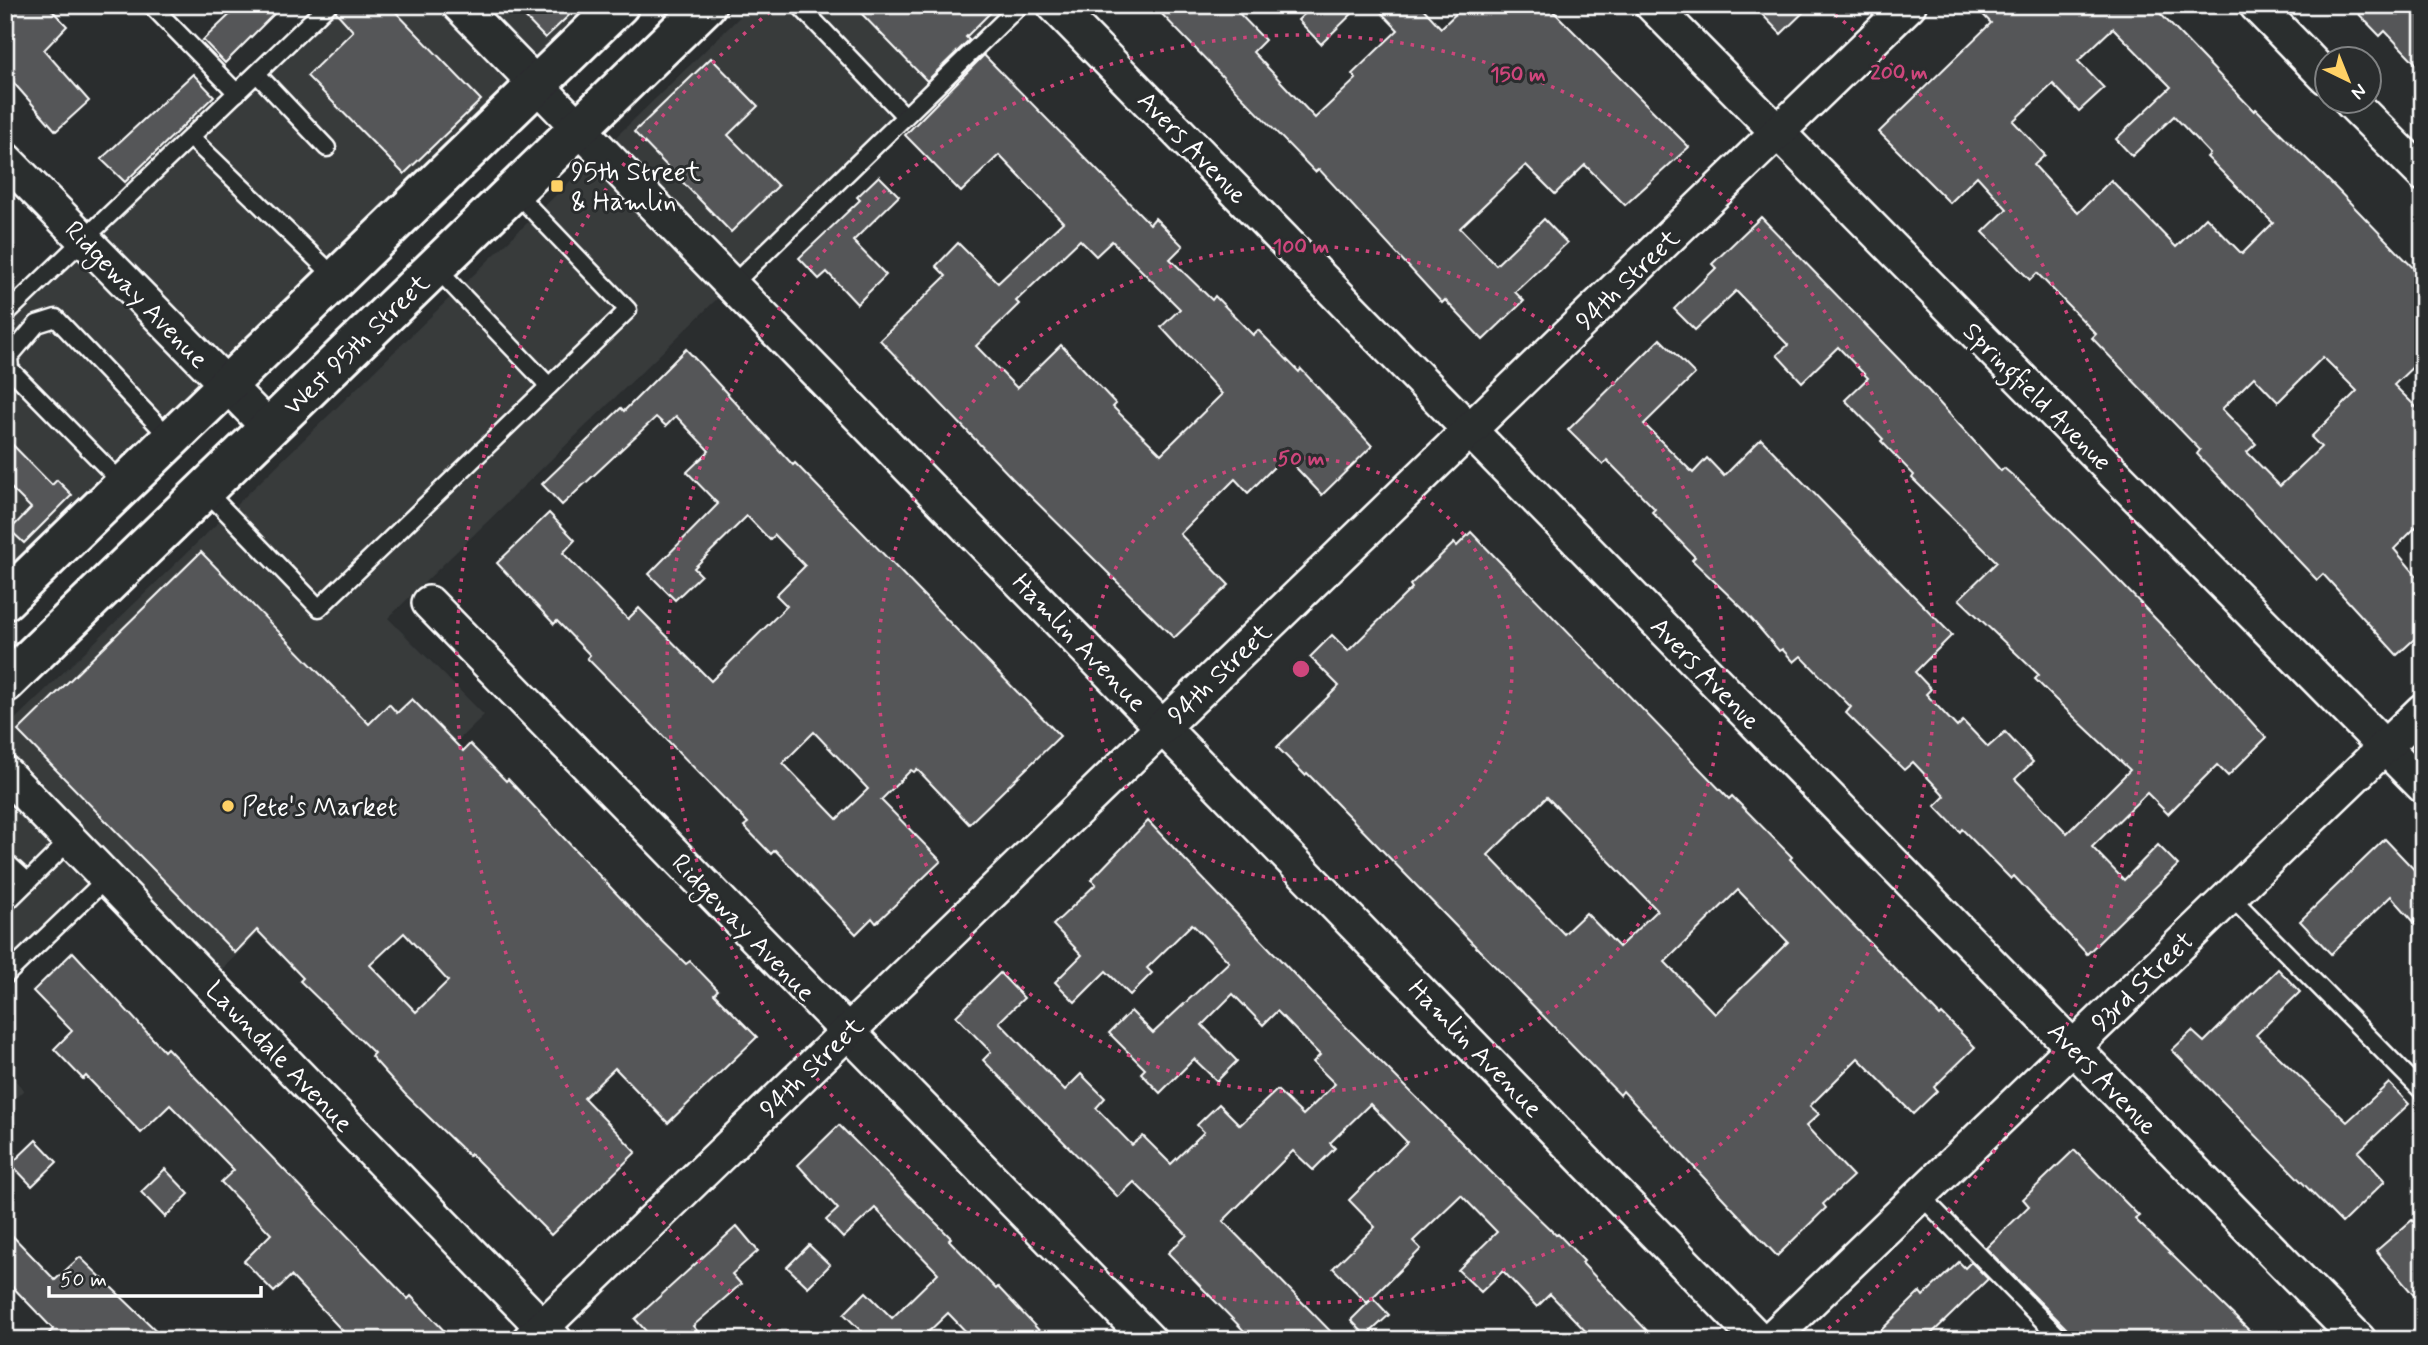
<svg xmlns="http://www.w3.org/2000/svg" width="2428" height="1345" font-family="Mynerve,sans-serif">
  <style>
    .built { fill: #373a3b }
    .building { fill: #555758; stroke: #fff; stroke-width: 2; fill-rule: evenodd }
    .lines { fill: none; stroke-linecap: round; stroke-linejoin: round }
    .service-casing { stroke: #fff; stroke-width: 21 }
    .minor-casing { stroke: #fff; stroke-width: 38 }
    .primary-casing { stroke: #fff; stroke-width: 44 }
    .service { stroke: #2a2d2e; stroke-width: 16 }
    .minor { stroke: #2a2d2e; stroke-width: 33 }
    .primary { stroke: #2a2d2e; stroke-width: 38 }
    .ring { fill: none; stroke: #ce467c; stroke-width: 3.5; stroke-dasharray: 3.5 7 }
    .poi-dot { fill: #ffd166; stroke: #2a2d2e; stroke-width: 2.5 }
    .labels { text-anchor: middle; stroke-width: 6; stroke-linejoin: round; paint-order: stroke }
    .street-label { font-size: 26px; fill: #fff; stroke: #2a2d2e }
    .poi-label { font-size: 26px; fill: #fff; stroke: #2a2d2e; text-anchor: start }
    .centre { fill: #ce467c; stroke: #2a2d2e; stroke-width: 3.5 }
    .ring-label { font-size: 21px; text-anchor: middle; font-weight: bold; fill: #ce467c; stroke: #2a2d2e; stroke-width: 6; stroke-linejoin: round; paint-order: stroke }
  </style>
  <rect width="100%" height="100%" fill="#2a2d2e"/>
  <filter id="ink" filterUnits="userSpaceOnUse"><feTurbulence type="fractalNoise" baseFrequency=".0143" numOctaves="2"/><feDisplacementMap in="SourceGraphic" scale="14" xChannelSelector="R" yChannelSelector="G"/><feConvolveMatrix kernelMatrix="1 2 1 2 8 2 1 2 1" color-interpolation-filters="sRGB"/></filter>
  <g filter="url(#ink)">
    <g class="built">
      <path d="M328 5H591L5 572V315Z"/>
      <path d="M752 5H1020L388 618 484 715 221 970 120 865 5 976V729Z"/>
      <path d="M5 1070 24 1090 5 1108Z"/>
    </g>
    <g class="building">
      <path d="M5 5H47L67 26 44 50 89 101 56 131 5 73Z"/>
      <path d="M240 5H283L225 63 203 40Z"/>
      <path d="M338 5H389L481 100 404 174 307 76 353 31 336 12Z"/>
      <path d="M513 5H580L545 38Z"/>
      <path d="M853 5H998L966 37 969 40 927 81Z"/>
      <path d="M1153 5H1231L1265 40 1253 52 1315 118 1356 79 1352 74 1398 30 1374 5H1420L1441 28 1465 5H1547L1689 147 1625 205 1585 165 1555 194 1526 165 1460 228 1496 265 1544 219 1567 243 1515 292 1524 301 1483 340 1445 300 1442 303 1319 169 1315 172Z"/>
      <path d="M1314 5H1361L1321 44 1298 20Z"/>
      <path d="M1753 5H1811L1781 34Z"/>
      <path d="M1974 5H2152L2254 111 2256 109 2330 182 2423 278V357L2394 385 2423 414V520L2394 549 2423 583V631L2397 655 2323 574 2317 580 2197 454 2200 450 2092 338 2096 334 2037 273 2030 280 1983 232 2007 209 1977 176 1950 203 1879 132 1991 23ZM2113 28 2171 87 2116 139 2132 156 2174 116 2210 154 2207 157 2273 223 2242 254 2206 217 2176 247 2111 180 2078 213 2034 165 2045 155 2013 121 2053 84 2079 111 2104 88 2078 61ZM2323 357 2357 391 2311 437 2321 447 2280 486 2247 452 2256 444 2222 409 2254 377 2278 402Z"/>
      <path d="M2350 5H2423V71L2385 31 2380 36Z"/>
      <path d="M984 55 1150 224 1155 218 1183 246 1170 259 1212 300 1215 296 1253 335 1258 330 1299 372 1301 369 1372 446 1322 495 1285 456 1248 493 1235 479 1180 534 1229 585 1174 638 1012 478 880 340 946 276 936 266 958 243 998 283 1063 222 999 155 961 192 905 135ZM1080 240 1096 256 1112 241 1180 309 1161 327 1222 394 1161 454 1113 407 1116 404 1061 345 1017 388 976 346 1019 304 1016 301Z"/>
      <path d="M711 58 758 106 728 135 778 186 731 232 634 132Z"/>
      <path d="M193 74 214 96 125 182 101 159Z"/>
      <path d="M879 176 899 196 853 241 886 275 857 304 827 272 819 279 799 258 860 200 857 197Z"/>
      <path d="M1761 217 1917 378 2001 471 2004 468 2018 480 2097 558 2200 665 2266 738 2228 776 2217 765 2168 814 2147 793 2092 847 2124 880 2158 845 2178 865 2087 954 2014 876 2011 879 1962 829 1960 832 1935 806 1945 796 1913 762 1904 770 1846 713 1851 707 1801 656 1794 662 1782 649 1779 651 1742 608 1692 560 1695 557 1652 512 1655 509 1607 460 1603 465 1568 430 1660 339 1695 374 1644 424 1693 473 1707 458 1724 476 1761 439 1952 635 1915 672 1931 689 1926 694 1957 727 1963 721 1988 747 2005 732 2033 762 2015 779 2067 833 2130 770 2055 699 2035 679 2039 675 1959 599 1997 562 1912 478 1914 475 1881 441 1883 439 1845 400 1868 378 1838 347 1802 382 1777 355 1788 345 1736 291 1695 330 1674 309 1716 268 1712 264Z"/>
      <path d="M686 349 793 465 795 463 1060 736 969 824 917 769 914 772 911 770 881 800 941 861 876 923 872 918 856 934 775 850 771 854 744 826 748 823 587 658 590 655 557 621 554 624 497 563 549 513 575 540 563 553 628 619 639 608 711 681 787 606 776 595 805 566 775 535 770 540 747 516 694 568 701 575 675 600 649 574 718 504 687 472 709 451 676 416 666 426 656 417 562 505 542 484 621 408 624 411ZM814 732 868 789 837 819 783 763Z"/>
      <path d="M5 437 52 485 57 480 72 495 24 543 10 530 31 508 5 482Z"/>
      <path d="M1471 532 1729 799 1732 796 1792 857 1790 859 1940 1016 1942 1014 1975 1047 1934 1087 1937 1091 1913 1114 1858 1058 1810 1106 1819 1114 1806 1126 1853 1176 1823 1204 1826 1208 1777 1256 1623 1091 1620 1095 1307 773 1305 775 1277 747 1339 686 1310 657 1332 635 1348 651 1412 588 1410 585 1454 543 1457 546ZM1547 797 1657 910 1619 947 1586 913 1564 934 1488 855ZM1738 890 1788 942 1715 1014 1665 962Z"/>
      <path d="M201 552 369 724 389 704 397 713 412 699 463 751 470 744 506 781 508 779 649 928 686 964 690 961 718 990 714 994 757 1037 668 1123 615 1068 584 1098 636 1152 551 1235 471 1154 469 1156 405 1094 371 1056 374 1053 300 981 303 978 257 930 235 953 18 731ZM404 933 448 981 416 1012 370 965Z"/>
      <path d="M1148 821 1312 993 1498 1179 1556 1235 1558 1234 1584 1261 1582 1263 1656 1340H1594L1550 1294 1537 1307 1503 1271 1481 1292 1458 1270 1497 1232 1461 1195 1413 1241 1421 1249 1367 1303 1333 1268 1375 1227 1349 1200 1407 1142 1370 1104 1330 1143 1335 1148 1313 1170 1293 1151 1223 1221 1339 1340H1253L1168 1253 1187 1235 1134 1182 1118 1197 983 1060 991 1052 956 1016 1000 973 1024 998 999 1022 1065 1090 1081 1074 1105 1098 1096 1108 1132 1145 1143 1136 1171 1164 1204 1132 1197 1125 1219 1104 1240 1125 1277 1090 1303 1115 1335 1084 1313 1062 1320 1055 1277 1011 1263 1025 1233 994 1202 1025 1237 1061 1217 1081 1194 1059 1160 1093 1141 1073 1145 1069 1109 1033 1131 1011 1153 1033 1229 962 1192 924 1147 968 1152 973 1130 995 1106 971 1075 1002 1055 982 1082 955 1053 925 1096 884 1091 880Z"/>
      <path d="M2385 839 2423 879V932L2391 896 2331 954 2300 921Z"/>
      <path d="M73 952 164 1051 167 1048 408 1299 411 1296 453 1340H351L291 1276 274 1292 244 1261 271 1234 221 1182 234 1170 170 1105 141 1133 86 1076 83 1079 54 1049 72 1031 33 991Z"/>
      <path d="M2278 969 2300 992 2256 1035 2347 1122 2389 1083 2409 1104 2358 1152 2385 1181 2342 1223 2172 1050 2192 1031 2204 1042Z"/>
      <path d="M839 1125 951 1238 949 1240 996 1289 998 1287 1048 1340H974L948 1313 920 1340H870L844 1314 866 1292 892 1318 938 1273 875 1208 843 1238 826 1220 838 1209 798 1165Z"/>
      <path d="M36 1140 57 1162 32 1186 11 1164Z"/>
      <path d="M2074 1150 2139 1216 2135 1219 2259 1340H2078L1986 1248 2029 1206 2023 1199Z"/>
      <path d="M165 1169 189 1194 165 1217 141 1192Z"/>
      <path d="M2412 1220 2423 1233V1306L2376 1251Z"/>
      <path d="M737 1226 758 1251 732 1274 741 1284 693 1326 705 1340H654L635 1319Z"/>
      <path d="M5 1228 55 1280 80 1257 166 1340H43L53 1329 5 1279Z"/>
      <path d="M809 1245 830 1265 808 1287 787 1267Z"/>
      <path d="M1959 1262 1965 1268 1971 1262 1988 1279 1925 1340H1871L1920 1292 1923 1296Z"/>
      <path d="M1373 1298 1389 1315 1366 1336 1351 1320Z"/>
    </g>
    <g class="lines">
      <defs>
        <g id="service">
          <path d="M151 5 237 93"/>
          <path d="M799 5 905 116"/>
          <path d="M257 74 327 148"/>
          <path d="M191 138 337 279"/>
          <path d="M435 267 549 386"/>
          <path d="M732 285 1020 5"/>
          <path d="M5 315 328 5"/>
          <path d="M124 485 10 369 9 357 37 324 56 318 171 439"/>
          <path d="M205 490 319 608 628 310 514 191"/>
          <path d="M5 861 28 882"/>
          <path d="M2230 896 2423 1092"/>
          <path d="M5 904 70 840"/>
          <path d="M5 976 107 878"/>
          <path d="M1920 1195 2062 1340"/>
        </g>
        <g id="minor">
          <path d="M459 5 1759 1340"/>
          <path d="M1054 5 2359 1340"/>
          <path d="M1652 5 2423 786"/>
          <path d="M2256 5 2326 77"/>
          <path d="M2351 102 2423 174"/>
          <path d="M5 159 269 428"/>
          <path d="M429 603 1149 1340"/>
          <path d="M5 773 555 1340"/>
          <path d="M529 1340 1909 5"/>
          <path d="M1770 1340 2423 710"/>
        </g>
        <g id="primary">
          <path d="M5 600 619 5"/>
          <path d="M5 683 706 5"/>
        </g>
      </defs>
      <use href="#service" class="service-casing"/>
      <use href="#minor" class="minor-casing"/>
      <use href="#primary" class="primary-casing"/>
      <use href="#service" class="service"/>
      <use href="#minor" class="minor"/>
      <use href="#primary" class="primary"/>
    </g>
  </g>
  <g class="ring">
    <circle cx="1301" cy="669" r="211"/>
    <circle cx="1301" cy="669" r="423"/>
    <circle cx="1301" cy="669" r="634"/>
    <path d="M787 1339A845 845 0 0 1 775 8M1827 8A845 845 0 0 1 1815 1339"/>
  </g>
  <g class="poi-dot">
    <rect x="550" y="179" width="14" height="14" rx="3.5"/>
    <circle cx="228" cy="806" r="7"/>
  </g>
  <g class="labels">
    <g class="street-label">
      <text transform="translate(1193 147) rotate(46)" y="9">Avers Avenue</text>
      <text transform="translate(1627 279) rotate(-44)" y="9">94th Street</text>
      <text transform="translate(137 294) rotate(46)" y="9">Ridgeway Avenue</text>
      <text transform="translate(356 344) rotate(-44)" y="9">West 95th Street</text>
      <text transform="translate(2038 396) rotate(45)" y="9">Springfield Avenue</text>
      <text transform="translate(1080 642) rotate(46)" y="9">Hamlin Avenue</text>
      <text transform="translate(1219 673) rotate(-44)" y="9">94th Street</text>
      <text transform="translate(1706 673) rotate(46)" y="9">Avers Avenue</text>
      <text transform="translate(744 927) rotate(46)" y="9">Ridgeway Avenue</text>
      <text transform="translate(2142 981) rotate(-44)" y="9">93rd Street</text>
      <text transform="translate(1476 1048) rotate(46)" y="9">Hamlin Avenue</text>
      <text transform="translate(280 1056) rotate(46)" y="9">Lawndale Avenue</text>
      <text transform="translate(811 1067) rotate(-44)" y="9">94th Street</text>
      <text transform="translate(2103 1078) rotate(46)" y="9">Avers Avenue</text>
    </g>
    <g class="poi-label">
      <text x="571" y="180">95th Street<tspan x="571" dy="30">&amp; Hamlin</tspan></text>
      <text x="242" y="815">Pete's Market</text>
    </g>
  </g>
  <circle cx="1301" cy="669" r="10" class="centre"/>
  <g class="ring-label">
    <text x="1899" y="79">200 m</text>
    <text x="1518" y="81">150 m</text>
    <text x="1301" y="253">100 m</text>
    <text x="1301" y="465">50 m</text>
  </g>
  <rect width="2428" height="1345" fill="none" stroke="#2a2d2e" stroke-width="28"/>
  <rect x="14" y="14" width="2400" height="1317" fill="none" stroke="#fff" stroke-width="2.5" filter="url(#ink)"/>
  <g transform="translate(2348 80) rotate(137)"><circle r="33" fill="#2a2d2e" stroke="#7f8182" stroke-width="2"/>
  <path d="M0-5L12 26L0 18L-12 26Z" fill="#ffd166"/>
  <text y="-10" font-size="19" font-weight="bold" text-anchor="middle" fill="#ffffff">N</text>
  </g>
  <path d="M49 1286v10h212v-10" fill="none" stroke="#ffffff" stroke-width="3.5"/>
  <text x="60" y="1286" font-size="21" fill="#ffffff" stroke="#2a2d2e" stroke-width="5" paint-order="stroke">50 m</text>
</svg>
